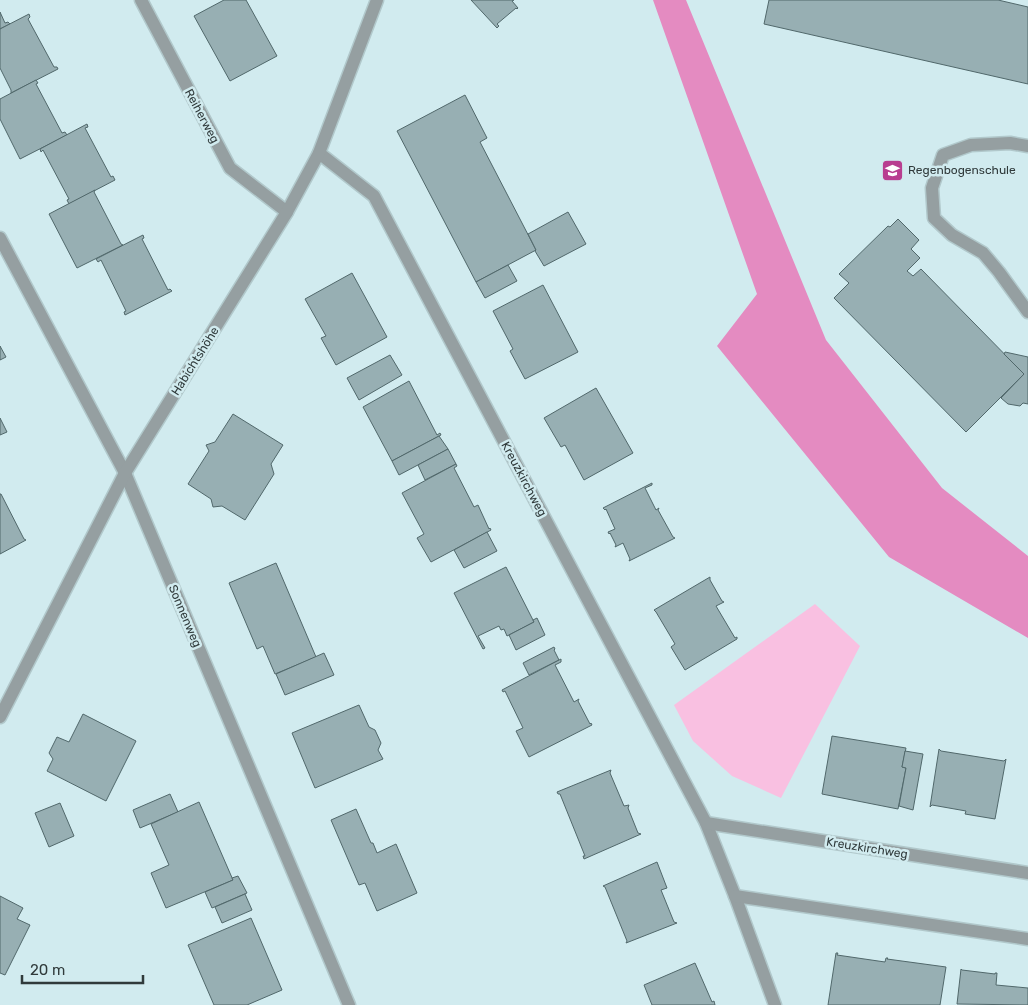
<svg xmlns="http://www.w3.org/2000/svg" width="1028" height="1005" font-family="Rubik,sans-serif">
  <style>
    .green { fill: #f9c0e1 }
    .forest { fill: #e48bc1 }
    .building { fill: #97afb3; stroke: #51686b }
    .lines { fill: none; stroke-linecap: round; stroke-linejoin: round }
    .lane-casing { stroke: #b1c8cb; stroke-width: 15 }
    .street-casing { stroke: #b1c8cb; stroke-width: 15 }
    .lane { stroke: #959fa1; stroke-width: 12 }
    .street { stroke: #959fa1; stroke-width: 12 }
    .labels { text-anchor: middle; stroke-width: 5; stroke-linejoin: round; paint-order: stroke }
    .street-label { font-size: 12px; fill: #303a3b; stroke: #d1ebef }
    .poi-label { font-size: 12px; fill: #303a3b; stroke: #d1ebef; text-anchor: start }
  </style>
  <rect width="100%" height="100%" fill="#d1ebef"/>
  <path class="green" d="M815 604 860 646 781 798 732 776 693 741 674 705Z"/>
  <path class="forest" d="M653 0H686L826 340 942 488 1028 556V638L889 557 717 346 757 294Z"/>
  <g class="building">
    <path d="M224 0H246L277 56 230 81 194 16Z"/>
    <path d="M471 0H514L512 1 518 8 517 9 516 8 497 24 499 26 497 28Z"/>
    <path d="M769 0H998L1028 7V84L764 24Z"/>
    <path d="M0 12 5 23 8 22 10 24 0 29Z"/>
    <path d="M29 14 30 17 28 19 54 67H57L58 69 11 93V90L0 68V29Z"/>
    <path d="M36 80 38 83 36 84 62 133 65 132 67 135 20 159 0 119V99Z"/>
    <path d="M465 95 487 138 480 142 536 250 476 282 397 131Z"/>
    <path d="M87 124 88 127 85 128 111 177 113 176 115 180 69 204 67 200 69 199 43 150 41 152 40 149Z"/>
    <path d="M95 190 94 192 121 244 123 245 77 268 49 214Z"/>
    <path d="M568 212 586 244 544 266 535 251 536 250 528 234Z"/>
    <path d="M898 219 919 240 911 249 920 258 907 271 913 276 921 269 1024 374 966 432 834 298 849 283 839 274 888 226 890 227Z"/>
    <path d="M143 235 144 238 142 239 168 290 170 289 172 291 125 315 124 312 126 311 101 260 98 262 96 259Z"/>
    <path d="M508 265 517 281 485 298 476 282Z"/>
    <path d="M352 273 387 337 336 365 321 338 326 336 305 299Z"/>
    <path d="M543 285 578 352 525 379 510 351 513 349 493 311Z"/>
    <path d="M0 346 6 357 0 360Z"/>
    <path d="M1005 352 1028 357V404L1023 403 1020 406 1008 404 1001 398 1024 374 1004 354Z"/>
    <path d="M390 355 402 375 359 400 347 378Z"/>
    <path d="M409 381 437 435 440 433 441 435 392 461 363 407Z"/>
    <path d="M596 388 633 453 584 480 565 445 561 447 544 418Z"/>
    <path d="M233 414 283 445 271 464 274 474 245 520 222 506 213 507 211 499 188 484 209 451 206 445 215 442Z"/>
    <path d="M0 418 7 432 0 435Z"/>
    <path d="M439 436 448 449 399 475 392 461Z"/>
    <path d="M448 449 456 464 425 480 418 465Z"/>
    <path d="M456 464 457 466 454 468 474 507 478 505 489 529 490 528 491 530 431 562 417 538 424 534 402 493Z"/>
    <path d="M652 483V485L645 488 656 510 659 508 658 510 673 537 675 538 629 561 630 559 623 543 615 547 616 545 610 533 609 534 608 532 615 529 606 509 605 510 603 508Z"/>
    <path d="M0 494H1L24 539 26 540 0 554Z"/>
    <path d="M487 532 497 551 464 568 454 550Z"/>
    <path d="M276 563 316 657 275 674 263 646 257 649 229 583Z"/>
    <path d="M506 567 534 622 507 636 504 629 501 630 499 626 478 636 485 648 483 649 454 593Z"/>
    <path d="M710 577V580L722 601 724 602 716 606 735 638 737 637V639L685 670 671 647 675 644 656 612 654 610Z"/>
    <path d="M537 618 545 635 516 650 509 635 534 622 533 620Z"/>
    <path d="M554 647 555 649 554 650 559 660 529 675 523 663Z"/>
    <path d="M324 653 334 675 285 695 276 674Z"/>
    <path d="M561 659V662L555 665 574 702 579 699 578 701 590 724 591 723 592 725 529 757 516 731 523 728 505 691 503 692 502 690Z"/>
    <path d="M359 705 369 727 375 730 381 743 378 750 383 759 315 788 292 733Z"/>
    <path d="M83 714 136 741 106 801 47 771 53 759 49 753 57 737 69 742Z"/>
    <path d="M832 736 906 748 902 767 906 768 898 809 822 794Z"/>
    <path d="M939 749 941 751 1004 761 1006 759 995 819 965 814 966 811 932 805 930 807Z"/>
    <path d="M905 751 923 754 913 810 899 806 906 768 902 767Z"/>
    <path d="M611 770 610 773 624 806 629 805 628 808 638 833 641 834 584 859 583 856H585L560 794H558L557 792Z"/>
    <path d="M170 794 178 812 140 828 133 810Z"/>
    <path d="M199 802 233 880 166 908 151 873 169 865 151 824Z"/>
    <path d="M60 803 74 836 49 847 35 813Z"/>
    <path d="M356 809 371 843H373L377 853 396 844 417 893 377 911 365 883 359 885 331 820Z"/>
    <path d="M657 862 667 888 661 890 674 922 677 923 626 943 627 941 605 887 603 886Z"/>
    <path d="M238 876 247 893 212 908 205 892 233 880 232 878Z"/>
    <path d="M245 894 252 910 222 923 215 907Z"/>
    <path d="M0 896 23 908 17 919 30 925 5 975 0 973Z"/>
    <path d="M251 918 282 990 247 1005H214L188 945Z"/>
    <path d="M836 953H838L837 955 885 962 886 958H888L887 959 946 967 940 1005H828Z"/>
    <path d="M695 963 712 1002 714 1001 715 1005H652L644 985Z"/>
    <path d="M961 969 962 970 995 974V973H997L996 985 1028 988V1005L957 1004Z"/>
  </g>
  <g class="lines">
    <defs>
      <path id="lane" d="M1028 146 1010 143 971 145 943 155 932 188 934 218 952 235 983 253 999 272 1028 312"/>
      <g id="street">
        <path d="M141 0 230 168 287 212"/>
        <path d="M319 153 374 196 706 823 735 896 775 1005"/>
        <path d="M0 238 125 473 349 1005"/>
        <path d="M0 717 125 473 287 212 319 153 377 0"/>
        <path d="M706 823 1028 873"/>
        <path d="M735 896 1028 939"/>
      </g>
    </defs>
    <use href="#lane" class="lane-casing"/>
    <use href="#street" class="street-casing"/>
    <use href="#lane" class="lane"/>
    <use href="#street" class="street"/>
  </g>
  <defs>
    <symbol id="school-square" viewBox="-11 -11 22 22"><rect x="-9" y="-9" width="18" height="18" rx="4" fill="#b83e90" stroke="#d1ebef"/><path d="M0-5L7-2L0 1L-7-2ZM-4 1L0 2.5L4 1V4Q0 6-4 4Z" fill="#fff"/></symbol>
  </defs>
  <g fill-rule="evenodd">
    <use href="#school-square" x="880" y="158" width="25" height="25"/>
  </g>
  <g class="labels">
    <g class="street-label">
      <text transform="translate(202 116) rotate(62)" y="4">Reiherweg</text>
      <text transform="translate(195 361) rotate(-58)" y="4">Habichtshöhe</text>
      <text transform="translate(524 479) rotate(62)" y="4">Kreuzkirchweg</text>
      <text transform="translate(185 616) rotate(67)" y="4">Sonnenweg</text>
      <text transform="translate(867 848) rotate(9)" y="4">Kreuzkirchweg</text>
    </g>
    <g class="poi-label">
      <text x="908" y="174">Regenbogenschule</text>
    </g>
  </g>
  <path d="M22 975v8h121v-8" fill="none" stroke="#303a3b" stroke-width="2.5"/>
  <text x="30" y="975" font-size="15" fill="#303a3b" stroke="#d1ebef" stroke-width="4" paint-order="stroke">20 m</text>
</svg>
